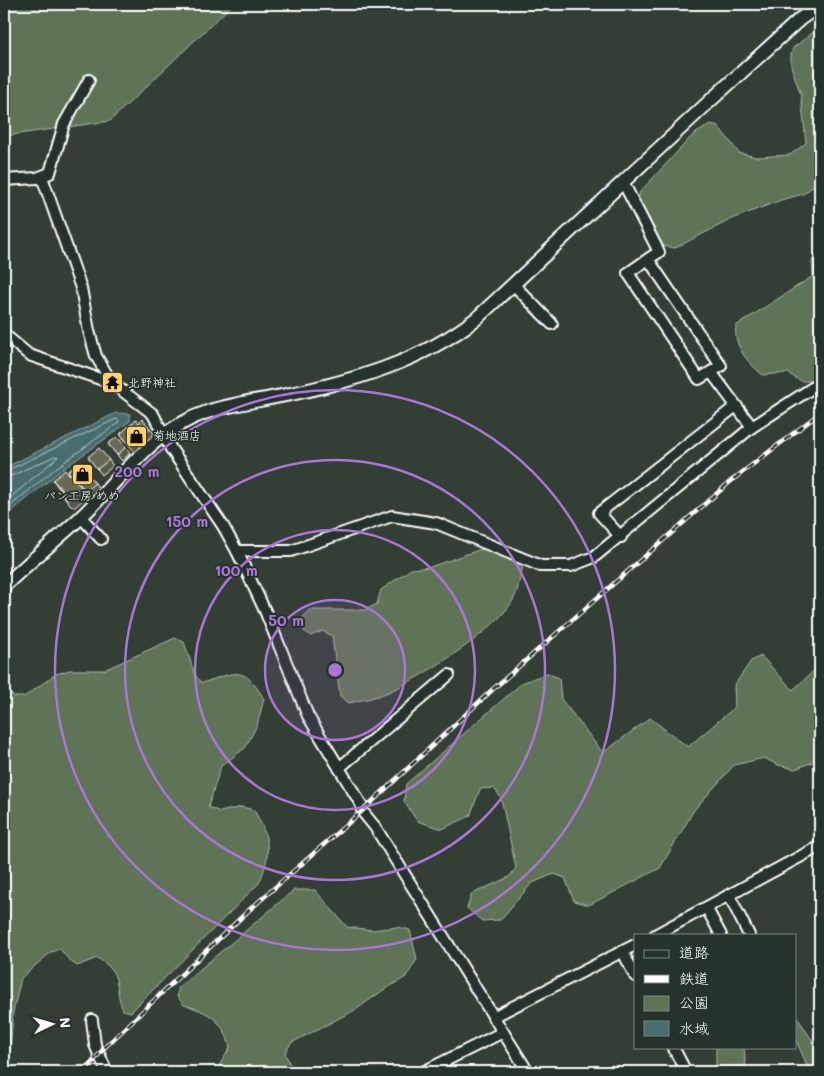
<svg xmlns="http://www.w3.org/2000/svg" width="824" height="1076" font-family="Mali,'Klee One',sans-serif">
  <style>
    .green { fill: #5f7357; stroke: #afb9ab }
    .water { fill: #496d6e; stroke: #92a7a8 }
    .lines { fill: none; stroke-linecap: round; stroke-linejoin: round }
    .shore { stroke: #b6c5c5; stroke-width: 1 }
    .minor-casing { stroke: #fff; stroke-width: 14 }
    .tertiary-casing { stroke: #fff; stroke-width: 16 }
    .minor { stroke: #26332d; stroke-width: 10 }
    .tertiary { stroke: #26332d; stroke-width: 12 }
    .rail-casing { stroke: #fff; stroke-width: 4.5 }
    .rail { stroke: #26332d; stroke-width: 2.5; stroke-dasharray: 8; stroke-linecap: butt }
    .wall { fill: #5a5947; stroke: #fff }
    .building { fill: #696853; stroke: #fff }
    .ring { fill: none; stroke: #a976d5; stroke-width: 2.5 }
    .labels { text-anchor: middle; stroke-width: 4; stroke-linejoin: round; paint-order: stroke }
    .poi-label { font-size: 12px; fill: #fff; stroke: #26332d; text-anchor: start }
    .centre { fill: #a976d5; stroke: #26332d; stroke-width: 2.5 }
    .ring-label { font-size: 15px; text-anchor: middle; font-weight: bold; fill: #a976d5; stroke: #26332d; stroke-width: 4; stroke-linejoin: round; paint-order: stroke }
  </style>
  <rect width="100%" height="100%" fill="#333e35"/>
  <filter id="ink" filterUnits="userSpaceOnUse"><feTurbulence type="fractalNoise" baseFrequency=".02" numOctaves="2"/><feDisplacementMap in="SourceGraphic" scale="10" xChannelSelector="R" yChannelSelector="G"/><feConvolveMatrix kernelMatrix="1 2 1 2 8 2 1 2 1" color-interpolation-filters="sRGB"/></filter>
  <g filter="url(#ink)">
    <g class="green">
      <path d="M4 4H233L110 121 4 136Z"/>
      <path d="M820 27V181L803 194 781 200 732 219 675 248 662 246 638 199 640 192 693 135 711 124 718 126 739 153 756 157 790 155 806 143 801 95 791 66V55L793 48Z"/>
      <path d="M820 249V375C807 384 801 383 788 373L763 375C748 363 733 346 736 326L813 276 812 261Z"/>
      <path d="M481 549 512 558 523 566C520 576 519 587 515 596 503 627 418 680 386 693 374 698 361 700 349 703L340 696 332 636 322 631 311 636 304 631 301 620 309 610H365L377 604 381 590 411 569 430 567Z"/>
      <path d="M175 638 184 642 195 675 202 683C237 672 243 664 264 699L257 725 245 748 221 766 208 807 220 812 242 807 254 810C270 839 272 853 259 883L131 1012 123 1010C113 987 124 973 97 958L77 966 70 961 60 949 51 952 21 978 13 1012 10 1055 4 1063V686L14 697H24L56 674 70 670H104Z"/>
      <path d="M761 656 793 690 820 665V759L795 769 778 765 764 758 734 765 694 810 660 868 589 905 574 901 565 878 554 874 532 883 500 920 482 921 467 908 472 894 509 877 516 868 501 798 494 788 480 789 470 816 442 829 417 821 404 801 406 784 522 683 547 673 559 678 561 699 603 753 650 718 688 747 735 707 734 686 751 661Z"/>
      <path d="M294 890H315L347 927 372 930 397 927 410 930 417 959 406 977 382 991 357 1009 291 1043 285 1053 293 1072H209L217 1069 230 1048C225 1022 208 1011 184 1005L177 996 179 987Z"/>
      <path d="M795 1014 816 1046 820 1047V1072H810L795 1038Z"/>
      <path d="M716 1047H744L746 1072H714L716 1070Z"/>
    </g>
    <path class="water" d="M116 413 130 414V421L59 472 4 518V468Z"/>
    <g class="lines">
      <g class="shore">
        <path d="M4 472 116 419 119 420 118 423 56 468 4 511"/>
        <path d="M4 479 55 456 58 457 4 503"/>
      </g>
      <defs>
        <g id="minor">
          <path d="M42 177 81 288 89 331 96 356 112 383 153 414 171 449 223 526 237 551 266 613 308 716 362 806V811L375 827 528 1072"/>
          <path d="M4 180 37 178 50 173 64 124 89 80"/>
          <path d="M623 182 659 252 648 259 721 366 699 379 628 273 648 259"/>
          <path d="M513 284 552 324"/>
          <path d="M4 334 29 355 112 383"/>
          <path d="M711 372 752 427"/>
          <path d="M81 517 101 539"/>
          <path d="M621 537 599 513 736 406"/>
          <path d="M237 551H291L392 516 436 523 541 566H571L594 557 752 427 820 383"/>
          <path d="M339 768 449 675"/>
          <path d="M729 895 749 935"/>
          <path d="M707 909 721 935"/>
          <path d="M655 935 820 846"/>
          <path d="M623 952 635 976"/>
          <path d="M493 1017 635 945"/>
          <path d="M92 1020 95 1045 107 1072"/>
          <path d="M673 1047 685 1070"/>
          <path d="M423 1072 503 1032"/>
        </g>
        <path id="tertiary" d="M4 586C29 562 55 541 80 518 120 480 152 430 207 412 231 404 257 401 281 396 350 382 422 362 477 318L711 100 800 19 820 5"/>
      </defs>
      <use href="#minor" class="minor-casing"/>
      <use href="#tertiary" class="tertiary-casing"/>
      <use href="#minor" class="minor"/>
      <use href="#tertiary" class="tertiary"/>
      <defs>
        <path id="rail" d="M84 1072 106 1046 248 911 362 811 492 690 731 481 820 413"/>
      </defs>
      <use href="#rail" class="rail-casing"/>
      <use href="#rail" class="rail"/>
    </g>
    <g class="wall">
      <path d="M139 423 150 428 154 434 135 452 120 434Z"/>
      <path d="M108 444 126 447 130 453 122 461Z"/>
      <path d="M88 457 109 460 113 466 102 475Z"/>
      <path d="M68 471 95 483 99 489 90 497 73 478Z"/>
      <path d="M53 480 81 487 87 496 74 508 68 502Z"/>
    </g>
    <g class="building">
      <path d="M142 419 150 428 130 445 120 434 136 420 139 423Z"/>
      <path d="M117 437 126 447 117 455 108 444Z"/>
      <path d="M99 448 109 460 97 469 88 457Z"/>
      <path d="M78 463 95 483 86 491 68 471Z"/>
      <path d="M65 470 81 487 67 499 61 492 63 491 53 480Z"/>
    </g>
  </g>
  <circle cx="335" cy="670" r="70" fill="#a976d5" fill-opacity=".12"/>
  <g class="ring">
    <circle cx="335" cy="670" r="70"/>
    <circle cx="335" cy="670" r="140"/>
    <circle cx="335" cy="670" r="210"/>
    <circle cx="335" cy="670" r="280"/>
  </g>
  <defs>
    <symbol id="temple-square" viewBox="-11 -11 22 22"><rect x="-9" y="-9" width="18" height="18" rx="4" fill="#ffd166" stroke="#26332d"/><path d="M0-6L5-2H3V0L6.5 2.5H4V6H1.5V3h-3V6H-4V2.5H-6.5L-3 0V-2H-5Z" fill="#111"/></symbol>
    <symbol id="shop-square" viewBox="-11 -11 22 22"><rect x="-9" y="-9" width="18" height="18" rx="4" fill="#ffd166" stroke="#26332d"/><path d="M-5-2.5h2.3a2.7 3.5 0 0 1 5.4 0H5L5.5 6h-11ZM-1.5-2.5h3a1.5 2.3 0 0 0-3 0Z" fill="#111"/></symbol>
  </defs>
  <g fill-rule="evenodd">
    <use href="#temple-square" x="100" y="370" width="25" height="25"/>
    <use href="#shop-square" x="124" y="424" width="25" height="25"/>
    <use href="#shop-square" x="70" y="462" width="25" height="25"/>
  </g>
  <g class="labels">
    <g class="poi-label">
      <text x="128" y="387">北野神社</text>
      <text x="153" y="440">菊地酒店</text>
      <text x="82" y="500" text-anchor="middle">パン工房 めめ</text>
    </g>
  </g>
  <circle cx="335" cy="670" r="8" class="centre"/>
  <g class="ring-label">
    <text x="137" y="477">200 m</text>
    <text x="187" y="527">150 m</text>
    <text x="236" y="576">100 m</text>
    <text x="286" y="626">50 m</text>
  </g>
  <rect width="824" height="1076" fill="none" stroke="#26332d" stroke-width="20"/>
  <rect x="10" y="10" width="804" height="1056" fill="none" stroke="#fff" stroke-width="2" filter="url(#ink)"/>
  <rect x="634" y="934" width="162" height="115" fill="#26332d" stroke="#7d8581"/>
  <rect x="644" y="950" width="25" height="8" fill="#26332d" stroke="#7d8581"/>
  <text x="679" y="958" font-size="15" fill="#ffffff">道路</text>
  <rect x="644" y="975" width="25" height="8" fill="#ffffff" stroke="#7d8581"/>
  <text x="679" y="984" font-size="15" fill="#ffffff">鉄道</text>
  <rect x="644" y="996" width="25" height="15" fill="#5f7357" stroke="#7d8581"/>
  <text x="679" y="1008" font-size="15" fill="#ffffff">公園</text>
  <rect x="644" y="1021" width="25" height="15" fill="#496d6e" stroke="#7d8581"/>
  <text x="679" y="1034" font-size="15" fill="#ffffff">水域</text>
  <g transform="translate(52 1024) rotate(85)" stroke="#26332d" stroke-width="4" paint-order="stroke">
  <path d="M0-4L9 19L0 12L-9 19Z" fill="#ffffff"/>
  <text y="-8" font-size="14" font-weight="bold" text-anchor="middle" fill="#ffffff">N</text>
  </g>
</svg>
